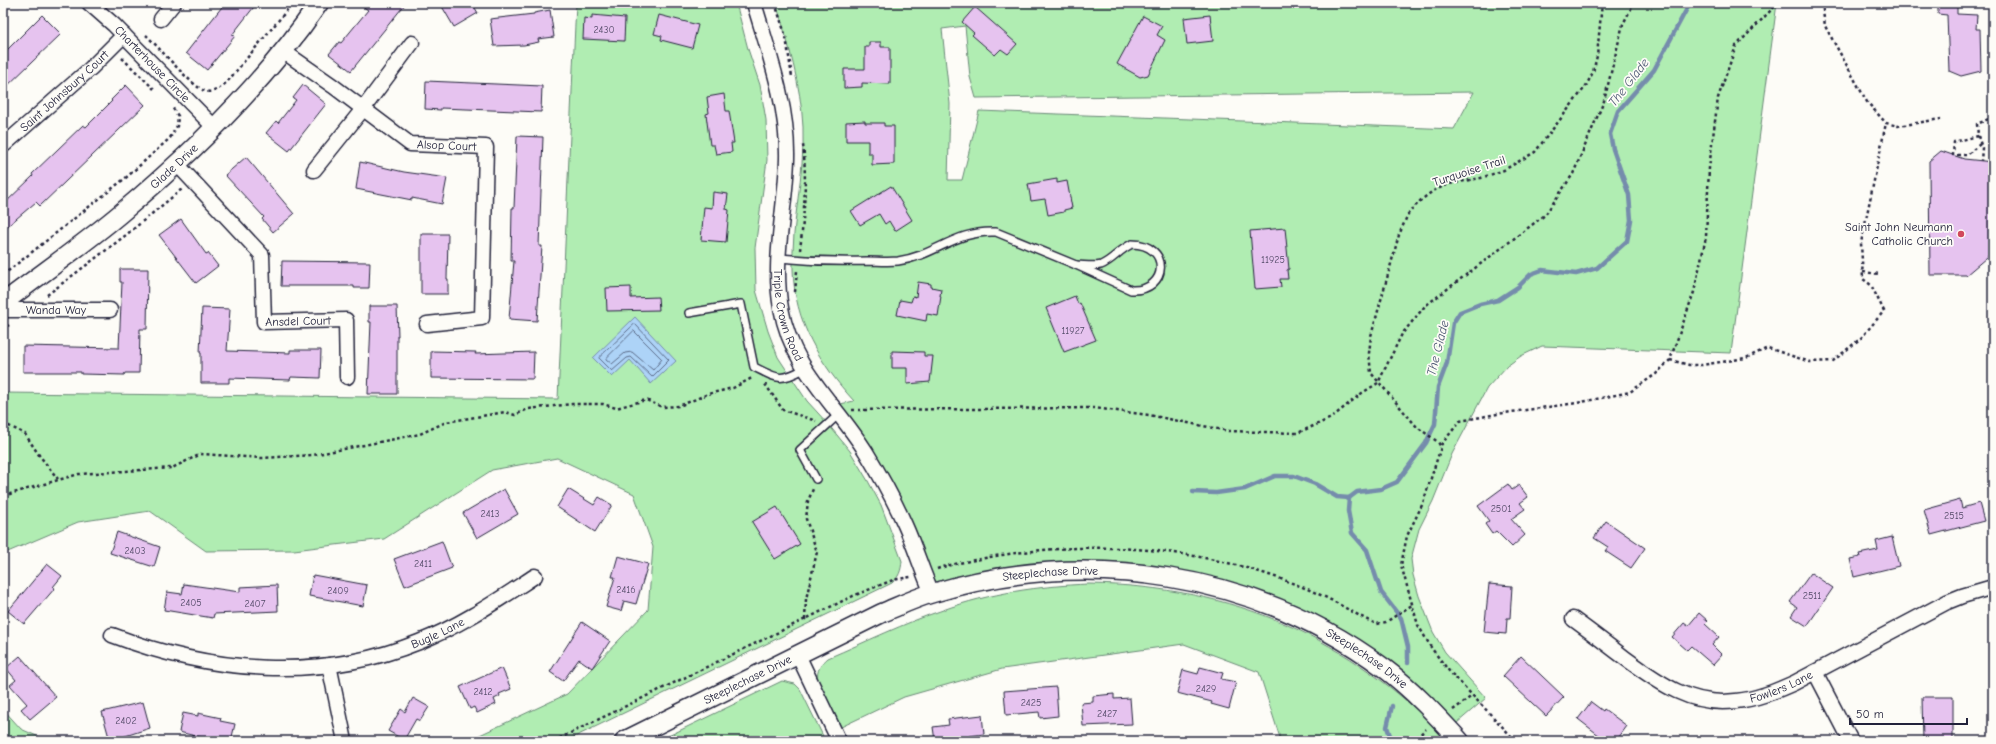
<svg xmlns="http://www.w3.org/2000/svg" width="1996" height="744" font-family="'Comic Neue',sans-serif">
  <style>
    .green { fill: #b0edb2; stroke: #698876; fill-rule: evenodd }
    .water { fill: #add3f7; stroke: #758cac }
    .lines { fill: none; stroke-linecap: round; stroke-linejoin: round }
    .shore { stroke: #5a6986; stroke-width: 1 }
    .stream { stroke: #758cac; stroke-width: 4.5 }
    .building { fill: #e6c3ef; stroke: #22223b }
    .service-casing { stroke: #22223b; stroke-width: 10 }
    .minor-casing { stroke: #22223b; stroke-width: 17 }
    .tertiary-casing { stroke: #22223b; stroke-width: 21 }
    .path { stroke: #22223b; stroke-width: 2.5; stroke-dasharray: 3 3; stroke-linecap: butt }
    .service { stroke: #fdfcf7; stroke-width: 7 }
    .minor { stroke: #fdfcf7; stroke-width: 14 }
    .tertiary { stroke: #fdfcf7; stroke-width: 18 }
    .poi-dot { fill: #d1495b; stroke: #fdfcf7; stroke-width: 1.5 }
    .labels { text-anchor: middle; stroke-width: 3.5; stroke-linejoin: round; paint-order: stroke }
    .number-label { font-size: 10px; fill: #534a68 }
    .street-label { font-size: 12px; fill: #22223b; stroke: #fdfcf7 }
    .poi-label { font-size: 12px; fill: #22223b; stroke: #fdfcf7; text-anchor: end }
    .water-label { font-size: 13px; font-style: italic; fill: #4c5773; stroke: #fdfcf7 }
  </style>
  <rect width="100%" height="100%" fill="#fdfcf7"/>
  <filter id="ink" filterUnits="userSpaceOnUse"><feTurbulence type="fractalNoise" baseFrequency=".025" numOctaves="2"/><feDisplacementMap in="SourceGraphic" scale="8" xChannelSelector="R" yChannelSelector="G"/><feConvolveMatrix kernelMatrix="1 2 1 2 8 2 1 2 1" color-interpolation-filters="sRGB"/></filter>
  <g filter="url(#ink)">
    <g class="green">
      <path d="M576 3H736L748 49 760 85 766 120 767 160 755 248 756 290 768 331 778 357 807 401 828 424 850 451 868 481 881 505 902 561C901 571 899 577 892 583L566 741H467L567 694 648 610 653 547 634 494 557 458 492 470 384 539 294 550 206 551 150 511 78 522 3 554V393L558 399Z"/>
      <path d="M776 3H1777L1731 353 1542 346 1521 356 1507 366 1487 388 1452 454 1433 501 1419 529 1411 559 1413 575 1419 596 1433 632 1445 652 1486 698 1457 723 1419 696 1267 603 1095 569 932 593 906 525 831 406 854 401C820 364 794 321 793 269 791 222 805 175 803 127 801 85 788 43 776 3ZM965 26 970 77 976 98 1474 92 1454 129 979 111 962 180H948L950 104 942 29Z"/>
      <path d="M1089 584C1234 586 1349 637 1449 741H1281L1259 672 1184 644 1002 669 904 697 841 727 818 680C816 670 821 664 828 658 866 642 904 623 943 610 990 593 1039 586 1089 584Z"/>
      <path d="M782 681 795 684 800 689 823 736 811 741H658Z"/>
      <path d="M3 709 21 729 48 741H3Z"/>
    </g>
    <path class="water" d="M635 317 676 361 651 384 630 360 612 377 593 358Z"/>
    <g class="lines">
      <g class="shore">
        <path d="M635 324 669 360 652 377 631 357 627 358 612 371 599 358Z"/>
        <path d="M634 331 662 359 653 370 632 352 625 353 612 364 606 359Z"/>
      </g>
      <g class="stream">
        <path d="M1193 492 1216 493 1245 489 1275 476H1294L1315 484 1337 497 1349 498"/>
        <path d="M1349 498 1357 492 1381 489 1397 482 1426 443 1435 424 1438 387 1447 363 1453 323 1460 312 1480 304 1498 300 1518 287 1531 274 1542 270 1576 274 1597 268 1627 241 1631 220 1629 195 1613 149 1610 134 1618 111 1654 70 1690 3"/>
        <path d="M1349 498 1348 511 1352 533 1367 550 1381 592 1401 618 1408 647V663"/>
        <path d="M1392 741 1387 727 1392 706"/>
      </g>
    </g>
    <g class="building">
      <path d="M225 3H257L232 35 235 36 207 70 186 53Z"/>
      <path d="M358 3H406L351 71 329 54 339 42 341 43 368 10Z"/>
      <path d="M440 3H472L478 13 454 27Z"/>
      <path d="M1938 3H1957V14L1977 15 1976 29H1980L1981 71 1961 76 1949 71 1947 15 1938 14Z"/>
      <path d="M975 7 1017 44 1008 54 1001 49 995 55 972 35 974 33 962 22Z"/>
      <path d="M550 10 554 37 538 39 539 42 524 45 494 46 490 19 534 14V13Z"/>
      <path d="M42 15 61 34 3 90V54Z"/>
      <path d="M592 15 625 18 624 41 583 39 584 18 592 19Z"/>
      <path d="M659 15 698 25 692 48 661 40 662 36 654 34Z"/>
      <path d="M1210 15 1213 41 1187 44 1184 18Z"/>
      <path d="M1143 16 1162 26 1157 35 1165 40 1148 75 1140 77 1117 64Z"/>
      <path d="M869 42H881V47H890V84L862 83V87L844 88V69H865V47H869Z"/>
      <path d="M426 81 542 86 541 112 441 108V110L425 109Z"/>
      <path d="M126 85 145 105 40 206 36 202 3 230V205L33 176 32 174 83 125 86 127 112 101 111 100Z"/>
      <path d="M303 85 326 104 289 151 266 133 276 121 278 123 296 100 293 98Z"/>
      <path d="M724 94 726 111H729L734 143H731L732 152 716 154 714 145H710L706 114 709 113 707 97Z"/>
      <path d="M865 121V123H884V126H894V164L872 165V153H868V141H846V122Z"/>
      <path d="M517 136 543 137 539 246H542L537 321 509 319 514 261H511L512 208H514Z"/>
      <path d="M1941 151 1964 159 1993 162V252L1966 275H1930L1929 161Z"/>
      <path d="M246 157 294 214 273 232 262 219 264 217 225 175Z"/>
      <path d="M360 162 404 172 447 178 442 204 412 198V200L356 189Z"/>
      <path d="M1057 179V183L1067 181 1072 208 1064 210V212L1048 215 1045 199 1031 201 1028 184Z"/>
      <path d="M891 186 912 220 895 231 889 221 885 224 879 214 860 225 851 211Z"/>
      <path d="M713 192 728 194 726 209 729 210 726 242 701 240 704 207 712 208Z"/>
      <path d="M181 219 206 254 208 253 218 266 196 283 159 235Z"/>
      <path d="M1285 228 1289 269 1287 270 1288 279H1280L1281 287 1255 289 1250 231Z"/>
      <path d="M421 234H448L447 279H448V294H421Z"/>
      <path d="M282 261 370 262 369 288H354V286H281Z"/>
      <path d="M120 269H148L147 329H140L139 373H125L124 375 81 374V372H23V346L119 348 122 282H120Z"/>
      <path d="M918 282 931 284V287L941 289 940 296H941L938 316 927 314 926 321 897 315 900 300 911 302 913 296 916 297Z"/>
      <path d="M631 287V298L658 297 659 310 607 311 606 288Z"/>
      <path d="M1075 296 1078 304 1080 303 1096 340 1064 352 1046 308Z"/>
      <path d="M369 306H397L398 336H397V394H368L371 322H369Z"/>
      <path d="M202 308 230 309 227 351 290 353V350H321L320 378 291 377 290 380 229 378V383H201V353H200Z"/>
      <path d="M431 351 476 352 475 354 534 352 533 379 431 378Z"/>
      <path d="M892 351 924 352V356H933L930 382 907 384V368H892Z"/>
      <path d="M1508 484 1512 490 1519 485 1528 497 1520 503 1525 509 1511 519 1525 535 1512 547 1496 531 1492 534 1485 524 1489 521 1478 506Z"/>
      <path d="M504 489 518 514 477 538 463 513Z"/>
      <path d="M568 489 594 505 599 497 612 505 595 532 557 507Z"/>
      <path d="M1960 500 1962 508 1979 503 1984 521 1931 535 1924 510Z"/>
      <path d="M777 507 800 544 775 559 752 522Z"/>
      <path d="M1606 521 1645 548 1631 568 1605 551 1608 547 1594 538Z"/>
      <path d="M117 532 160 547 154 567 110 553Z"/>
      <path d="M1892 537 1899 566 1854 577 1850 559 1860 557 1859 554 1878 550 1876 541Z"/>
      <path d="M442 541 452 568 405 586 394 559Z"/>
      <path d="M618 556 648 564 636 604 624 601 621 611 606 607 615 577H612Z"/>
      <path d="M47 564 62 576 53 587 55 588 24 624 8 611Z"/>
      <path d="M1811 573 1833 588 1807 626 1791 616 1797 607 1790 602Z"/>
      <path d="M313 575 367 585 363 606 309 596Z"/>
      <path d="M184 584 240 592V587L277 585 278 611 214 614 213 618 164 610 167 592 182 594Z"/>
      <path d="M1489 584 1512 586 1510 618H1507L1506 634 1484 632Z"/>
      <path d="M1699 613 1708 621 1705 624 1719 637 1712 645 1722 655 1713 665 1691 646 1687 650 1672 637 1684 623 1688 626Z"/>
      <path d="M582 622 610 641 592 668 579 659 563 681 550 672Z"/>
      <path d="M20 656 56 697 30 719 21 709 27 704 10 685 16 680 6 668Z"/>
      <path d="M1521 656 1564 697 1546 716 1503 676Z"/>
      <path d="M1200 667 1223 673 1221 679 1236 682 1229 709 1211 704 1212 702 1177 693 1183 670 1198 674Z"/>
      <path d="M502 668 511 689 499 694 500 696 494 699 496 704 477 713 474 707 470 709 460 687Z"/>
      <path d="M1056 687 1058 716 1040 718 1039 712 1006 715 1004 691Z"/>
      <path d="M1114 694V699L1130 698 1132 724 1083 726 1081 703 1093 702V696Z"/>
      <path d="M1922 697H1953V741H1923Z"/>
      <path d="M413 698 429 707 420 721 416 719 404 740 388 731 401 709 405 712Z"/>
      <path d="M143 702 150 728 110 741 102 712Z"/>
      <path d="M1591 702 1603 711 1604 709 1627 726 1616 741H1597L1600 736 1578 719Z"/>
      <path d="M183 713 198 716V713L221 718 220 721 235 724 231 741H216L179 732Z"/>
      <path d="M982 715 984 734 969 736V741H935L933 727 949 725 948 719Z"/>
    </g>
    <g class="lines">
      <defs>
        <g id="service">
          <path d="M1132 244C1171 244 1169 292 1131 290L1076 265C1083 265 1094 267 1101 265 1113 260 1120 249 1132 244Z"/>
          <path d="M779 258C809 261 837 262 867 261 877 261 888 262 898 261 935 256 955 230 996 232L1076 265"/>
          <path d="M689 313 741 304 754 367C778 379 780 382 804 369"/>
          <path d="M816 479 800 450 838 415"/>
        </g>
        <g id="minor">
          <path id="s1" d="M89 3 114 25 214 127"/>
          <path id="s2" d="M754 3C769 54 788 105 787 158 786 208 772 259 781 308 792 370 835 402 866 452 880 475 894 500 905 525 915 547 922 571 932 593"/>
          <path d="M161 19 174 3"/>
          <path id="s3" d="M283 51 333 86 410 144 486 147 482 318 427 324"/>
          <path id="s4" d="M4 145 91 68 124 35"/>
          <path id="s5" d="M176 163 262 255 264 322 346 320 347 377"/>
          <path d="M314 170 363 109 412 43"/>
          <path id="s6" d="M3 310H110"/>
          <path id="s7" d="M1573 619C1591 632 1608 645 1625 658 1659 683 1692 707 1736 701 1757 699 1776 691 1794 683L1947 602 1962 596 1993 587"/>
          <path id="s8" d="M112 635C211 673 320 682 419 642 460 626 498 600 535 576"/>
          <path d="M798 655 839 741"/>
          <path d="M329 665 345 741"/>
          <path d="M1815 672 1851 741"/>
        </g>
        <g id="tertiary">
          <path id="s9" d="M3 303C42 273 83 245 121 213 194 152 265 82 319 3"/>
          <path id="s10" d="M624 741 882 613C899 606 915 598 933 593 1086 547 1255 572 1384 668 1412 689 1437 716 1460 741"/>
        </g>
      </defs>
      <use href="#service" class="service-casing"/>
      <use href="#minor" class="minor-casing"/>
      <use href="#tertiary" class="tertiary-casing"/>
      <g class="path">
        <path d="M775 3 786 37 792 77"/>
        <path d="M1822 3 1825 26 1867 102 1886 123 1898 126 1941 119"/>
        <path d="M146 35C159 47 191 86 205 91 214 94 221 87 227 82L293 3"/>
        <path d="M122 58 154 89"/>
        <path d="M1978 136 1982 148 1981 161"/>
        <path d="M1980 144 1967 155H1953L1954 142 1978 136 1977 124 1993 117"/>
        <path d="M800 250C804 216 807 179 803 145"/>
        <path d="M1863 272 1879 274"/>
        <path d="M3 275 128 176 170 138 177 126 178 116 172 107"/>
        <path d="M795 292 797 271"/>
        <path d="M47 295 126 235 182 189"/>
        <path d="M3 330 9 325"/>
        <path d="M1670 360 1689 365H1702L1746 358 1768 348 1810 362 1833 361 1861 338 1884 311 1871 285 1863 279 1861 243 1886 123"/>
        <path d="M765 384 783 410 816 421"/>
        <path d="M852 410 1094 408 1149 415 1228 431 1298 433 1331 418 1362 393 1378 383 1402 334 1425 306 1545 215 1573 174 1604 101 1623 24 1634 3"/>
        <path d="M3 423 25 434 39 455 58 479"/>
        <path d="M1441 445 1460 421 1497 414 1577 403 1630 392 1656 374 1670 360 1694 292 1706 237 1709 168 1718 98 1736 46 1778 3"/>
        <path d="M3 496 79 474 172 468 201 454 262 458 313 455 420 434 446 422 505 412 515 415 528 409 572 404H603L616 408 646 400 662 407 679 406 708 394 733 388 752 378"/>
        <path d="M937 569C954 563 972 561 990 557 1081 541 1181 545 1269 575 1294 583 1319 593 1342 606 1353 612 1364 619 1377 624L1386 622 1412 605"/>
        <path d="M805 620 806 599 817 552 806 519 808 501 813 489"/>
        <path d="M1453 710 1472 696"/>
        <path d="M554 741 853 596 893 580 911 577"/>
        <path d="M1405 741 1415 739 1426 729"/>
        <path d="M1516 741 1449 671 1432 649 1418 625 1401 565 1407 536 1423 503 1441 447 1438 442 1417 427 1371 373 1369 353 1371 336 1399 235 1408 214 1421 200 1433 191 1449 184 1481 178 1504 170 1535 152 1586 86 1593 72 1597 56 1602 3"/>
      </g>
      <use href="#service" class="service"/>
      <use href="#minor" class="minor"/>
      <use href="#tertiary" class="tertiary"/>
    </g>
  </g>
  <circle class="poi-dot" cx="1961" cy="234" r="4"/>
  <g class="labels">
    <g class="number-label">
      <text x="604" y="33">2430</text>
      <text x="1273" y="263">11925</text>
      <text x="1073" y="334">11927</text>
      <text x="1501" y="512">2501</text>
      <text x="490" y="517">2413</text>
      <text x="1954" y="519">2515</text>
      <text x="135" y="554">2403</text>
      <text x="423" y="567">2411</text>
      <text x="626" y="593">2416</text>
      <text x="338" y="594">2409</text>
      <text x="1812" y="599">2511</text>
      <text x="191" y="606">2405</text>
      <text x="255" y="607">2407</text>
      <text x="1206" y="692">2429</text>
      <text x="483" y="695">2412</text>
      <text x="1031" y="706">2425</text>
      <text x="1107" y="717">2427</text>
      <text x="126" y="724">2402</text>
    </g>
    <g class="street-label">
      <text dy="4" stroke="none"><textPath href="#s1" startOffset="88">Charterhouse Circle</textPath></text>
      <text dy="4" stroke="none"><textPath href="#s4" startOffset="81">Saint Johnsbury Court</textPath></text>
      <text dy="4" stroke="none"><textPath href="#s3" startOffset="194">Alsop Court</textPath></text>
      <text dy="4" stroke="none"><textPath href="#s9" startOffset="219">Glade Drive</textPath></text>
      <text transform="translate(1469 171) rotate(-18)" y="4">Turquoise Trail</text>
      <text dy="4" stroke="none"><textPath href="#s6" startOffset="53">Wanda Way</textPath></text>
      <text dy="4" stroke="none"><textPath href="#s2" startOffset="318">Triple Crown Road</textPath></text>
      <text dy="4" stroke="none"><textPath href="#s5" startOffset="227">Ansdel Court</textPath></text>
      <text dy="4" stroke="none"><textPath href="#s10" startOffset="462">Steeplechase Drive</textPath></text>
      <text dy="4" stroke="none"><textPath href="#s8" startOffset="335">Bugle Lane</textPath></text>
      <text dy="4" stroke="none"><textPath href="#s10" startOffset="797">Steeplechase Drive</textPath></text>
      <text dy="4" stroke="none"><textPath href="#s10" startOffset="138">Steeplechase Drive</textPath></text>
      <text dy="4" stroke="none"><textPath href="#s7" startOffset="235">Fowlers Lane</textPath></text>
    </g>
    <g class="poi-label">
      <text x="1953" y="231">Saint John Neumann<tspan x="1953" dy="14">Catholic Church</tspan></text>
    </g>
    <g class="water-label">
      <text transform="translate(1628 82) rotate(-52)" y="5">The Glade</text>
      <text transform="translate(1437 348) rotate(-76)" y="5">The Glade</text>
    </g>
  </g>
  <rect width="1996" height="744" fill="none" stroke="#fdfcf7" stroke-width="16"/>
  <rect x="8" y="8" width="1980" height="728" fill="none" stroke="#22223b" stroke-width="1.5" filter="url(#ink)"/>
  <path d="M1850 718v6h117v-6" fill="none" stroke="#22223b" stroke-width="2"/>
  <text x="1856" y="718" font-size="12" fill="#22223b" stroke="#fdfcf7" stroke-width="3" paint-order="stroke">50 m</text>
</svg>
